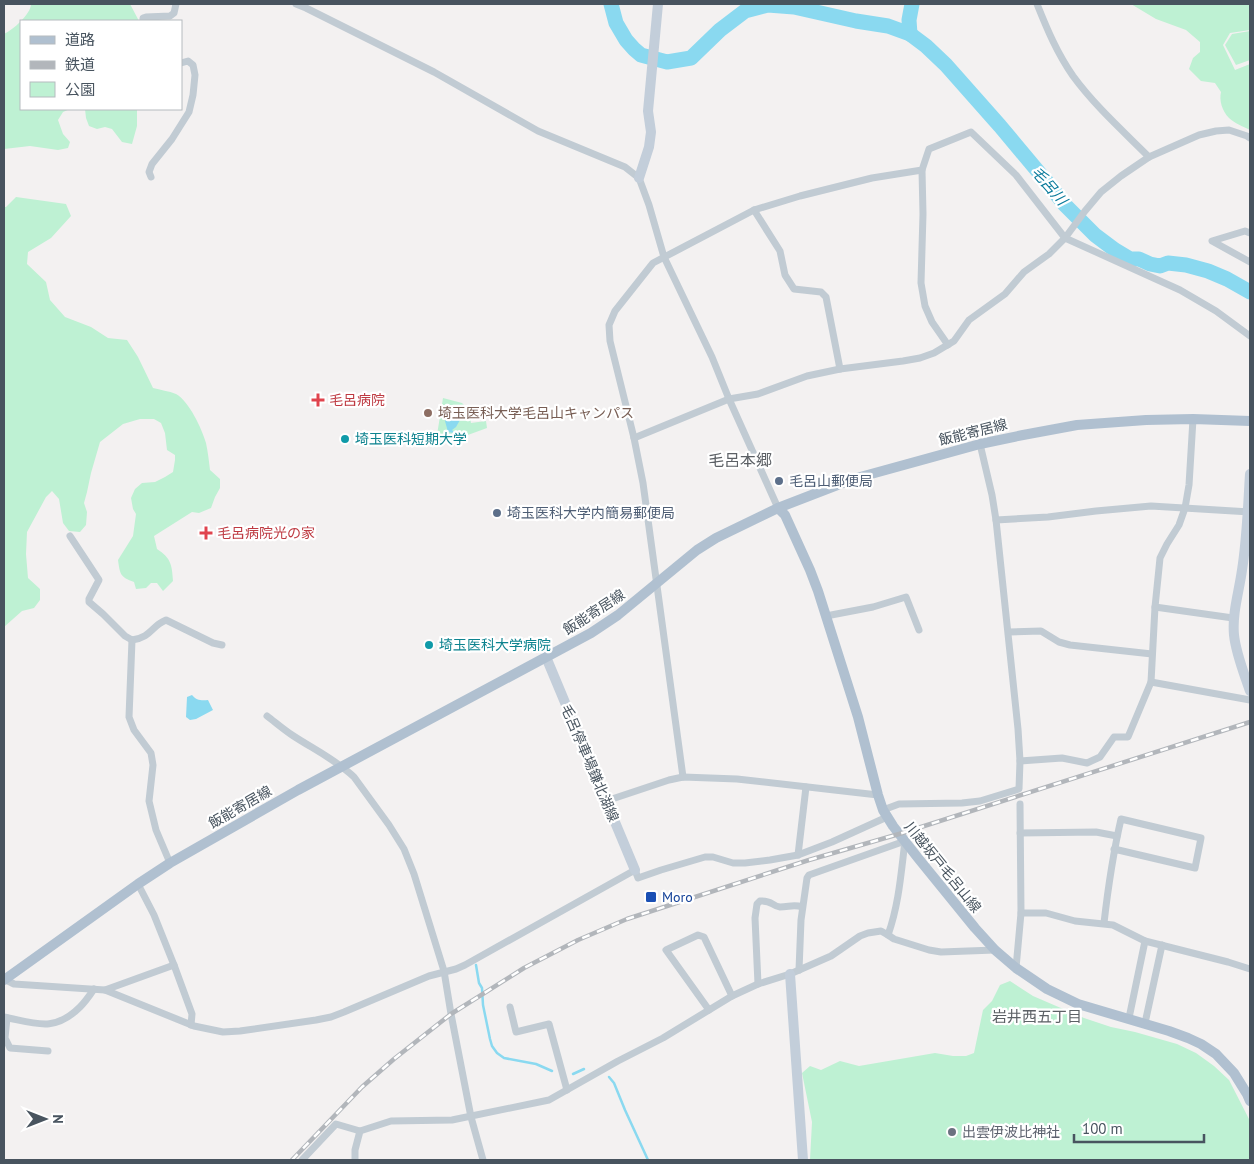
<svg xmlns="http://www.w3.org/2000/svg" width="1254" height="1164" font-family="'PT Sans','Noto Sans JP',sans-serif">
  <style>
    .green { fill: #bef1d3 }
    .water { fill: #8ad9f0 }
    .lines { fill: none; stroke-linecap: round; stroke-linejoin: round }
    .stream { stroke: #8ad9f0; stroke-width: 2.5 }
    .river { stroke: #8ad9f0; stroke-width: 15 }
    .street { stroke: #c1cbd3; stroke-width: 7 }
    .secondary { stroke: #c3ceda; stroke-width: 10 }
    .primary { stroke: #b0c0d0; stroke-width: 10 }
    .rail-casing { stroke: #b2b6bb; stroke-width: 4.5 }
    .rail { stroke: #fff; stroke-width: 2.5; stroke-dasharray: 8; stroke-linecap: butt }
    .health-dot { fill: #e0444e; stroke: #fff; stroke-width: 2 }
    .education-dot { fill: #8d6e63; stroke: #fff; stroke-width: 2 }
    .culture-dot { fill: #0f9aa8; stroke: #fff; stroke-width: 2 }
    .service-dot { fill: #5c6f8a; stroke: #fff; stroke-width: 2 }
    .transit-dot { fill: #1a4fb4; stroke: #fff; stroke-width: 2 }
    .worship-dot { fill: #6b7280; stroke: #fff; stroke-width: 2 }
    .labels { text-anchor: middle; stroke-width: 4.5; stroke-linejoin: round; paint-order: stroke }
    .health-label { font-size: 14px; fill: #be3a42; stroke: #fff; text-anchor: start }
    .education-label { font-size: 14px; fill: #785e54; stroke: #fff; text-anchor: start }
    .street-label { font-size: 14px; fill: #48545f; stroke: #fff }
    .culture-label { font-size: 14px; fill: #0d838f; stroke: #fff; text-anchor: start }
    .service-label { font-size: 14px; fill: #4e5e75; stroke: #fff; text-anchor: start }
    .transit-label { font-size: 14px; fill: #164399; stroke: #fff; text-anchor: start }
    .worship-label { font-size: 14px; fill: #5b616d; stroke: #fff; text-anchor: start }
    .water-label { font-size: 15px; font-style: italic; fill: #087a9b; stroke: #fff }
    .neighbourhood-label { font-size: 15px; fill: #5d6166; stroke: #fff }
    .quarter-label { font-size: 16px; fill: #5d6166; stroke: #fff }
  </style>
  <rect width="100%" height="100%" fill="#f3f1f1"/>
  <g class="green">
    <path d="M31 4H130L139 21H21V109H70L63 112 58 120 63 134 70 142 68 148 58 150 30 146 4 149V34C13 30 31 14 31 4Z"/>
    <path d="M1131 4H1250V30L1230 33 1223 45 1235 70 1250 64V130C1244 127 1234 123 1229 118 1222 111 1219 100 1221 92L1215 83 1201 81 1189 69 1193 58 1200 52V42L1186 30 1156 19Z"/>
    <path d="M1250 31V60L1236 65 1225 45 1232 34Z"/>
    <path d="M85 109H137V126L132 144 122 142 112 129 105 127 97 129 89 126 86 118Z"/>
    <path d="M16 197 66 204 71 216 51 238 28 252 27 264 46 282 50 300 65 317 91 327 108 338 127 340 138 357 153 388C160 390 169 391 176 394 189 401 202 429 206 443 208 452 209 462 210 470L220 479V488L215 497 211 508 199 513 192 512 154 536 157 549C171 558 172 565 173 581L163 591 157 583H151L146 588 136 589 134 582C120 577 120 574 118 560L133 536 136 514 133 509 131 498 135 489 142 483 155 482 165 477 173 472 175 460V455L167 450 165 433 161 423 154 419H140L123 424 100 442 91 473 87 492 84 503 87 512 86 525 80 532 69 531 63 523 59 499 52 491 46 497 27 532 26 554 28 578 40 589V600L34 608 22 611 4 627V207H6Z"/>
    <path d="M443 398 462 403 465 406H468L471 423 486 421 487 428 435 447Z"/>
    <path d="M1010 981 1033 996 1084 1018 1111 1027 1135 1032 1177 1044 1196 1053 1214 1066 1229 1080 1250 1121V1160H810L812 1122 802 1073 810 1066 821 1070 840 1061 859 1066 935 1053 953 1056H966L974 1053 983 1010 992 1001 1000 985Z"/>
  </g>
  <g class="water">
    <path d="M444 409H449L448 411 450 412 454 409 456 413H455V416L457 415 460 420 456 427 452 430 454 432V433L448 432 445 421 448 416 444 413 442 414 441 410Z"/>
    <path d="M192 695C196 700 201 701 208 700L213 710 196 719 190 720 186 717 187 697Z"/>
  </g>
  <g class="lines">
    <g class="stream">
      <path d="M476 965 479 983 482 988 483 1005 490 1039 492 1046 497 1053 504 1058 536 1064 552 1071"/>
      <path d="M573 1074 584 1069"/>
      <path d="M609 1077 614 1083 625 1110 648 1160"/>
    </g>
    <g class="river">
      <path d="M611 4 616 23 626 40 634 49 641 55 667 62 691 58 720 30 745 11 768 5 794 7 856 21 888 26 910 34 926 46 946 65 1000 126 1046 181 1065 205 1095 235 1115 250 1130 259H1139L1150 264 1160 266 1168 263 1186 265 1208 271 1227 279 1250 292"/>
      <path d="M910 34 909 20 912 4"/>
    </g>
    <g class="street">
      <path d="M296 4 306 8 434 72 538 131 625 167 639 178 649 205 664 257 712 357 729 399 778 508"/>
      <path d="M1037 4C1047 29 1057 53 1073 76 1095 106 1123 131 1149 157"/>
      <path d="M143 21V18L146 17 170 16 174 13 176 4"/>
      <path d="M922 170 923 214 921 283 925 306 932 322 948 345"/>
      <path d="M151 177 149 172 152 164 172 139 189 112 193 95 195 75 193 65 188 61 181 63"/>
      <path d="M754 210 780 251 785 275 794 289 821 292 826 297 840 369"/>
      <path d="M1250 233 1245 231 1212 241 1250 262"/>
      <path d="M634 438 729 399 758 394 807 376 840 369 903 361 920 358 934 353 954 341 969 320 1005 294 1024 272 1049 254 1065 238 1085 211 1101 192 1121 176 1149 157 1199 135 1216 131 1229 130 1247 136 1250 138"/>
      <path d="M996 520 1048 517 1096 511 1151 506 1250 512"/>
      <path d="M70 536 99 580 89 599V602L103 614 125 636 132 640C152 637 151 626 166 620L213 643 222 645"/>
      <path d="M1155 607 1233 618"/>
      <path d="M826 616 873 607 906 597 919 630"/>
      <path d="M1009 632 1041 631 1059 642 1070 645 1152 654"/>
      <path d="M132 640 129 717 134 730 151 753 153 765 149 801 156 830 170 863"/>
      <path d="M1151 682 1250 700"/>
      <path d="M267 716C275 722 283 729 292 735 313 749 335 759 354 777L389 825 404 849 414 874 444 971 451 1014 471 1117 483 1160"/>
      <path d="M1020 761 1062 758 1087 763 1100 757 1114 737H1128L1151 682 1155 607 1159 568 1160 558 1167 544 1179 525 1185 508 1189 485 1193 419"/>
      <path d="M683 777 643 483 634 438 610 341 609 325 615 311 653 263 754 210 800 196 872 178 922 170 929 149 971 132 1016 175 1065 238 1180 290 1216 311 1250 336"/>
      <path d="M606 801 669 780 683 777 737 779 878 795"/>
      <path d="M883 810 899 804 962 803 980 801 1019 789 1020 761 1018 729 996 520 992 495 980 444"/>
      <path d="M1020 833 1096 832 1117 836"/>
      <path d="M798 855 806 787"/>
      <path d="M138 884 154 915 174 965 192 1014 191 1025"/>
      <path d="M1021 913H1046L1075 921 1113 925 1145 941 1228 962 1250 969"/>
      <path d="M1104 923C1108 888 1113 854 1121 819L1201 838 1195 868 1114 849"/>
      <path d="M1016 968 1021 913 1020 804"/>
      <path d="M799 970 801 920 807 878 809 875 905 841C901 873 899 904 888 935"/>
      <path d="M4 979 14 984 105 990 194 1026 223 1032 240 1031 316 1020 331 1017 344 1012 429 976 456 969 465 965 635 870 638 878 661 870 705 857H713L733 863H745L770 860 798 855 832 842 887 817"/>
      <path d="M758 984 755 918 757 904 760 901C772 900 772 906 780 907 789 907 794 904 802 907"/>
      <path d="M105 990 174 965"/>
      <path d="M510 1007 516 1032 549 1024 567 1090"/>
      <path d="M709 1010 666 950 698 935 704 937 732 996"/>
      <path d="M4 1017C35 1023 54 1033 80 1007 85 1002 90 995 94 989"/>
      <path d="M7 1018 5 1038 10 1048 48 1051"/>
      <path d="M1129 1018 1145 941"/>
      <path d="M1145 1023 1162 945"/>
      <path d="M302 1160 336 1124 360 1131"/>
      <path d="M355 1160V1150L360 1131 391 1121 452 1120 549 1100 618 1061 663 1038 732 996 758 984 790 974 831 956 860 936 868 933 881 931 888 935 894 939 929 950 941 952 995 950"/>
    </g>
    <g class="secondary">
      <path d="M639 178 649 147 651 132 648 111 658 4"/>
      <path d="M1250 474C1248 506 1247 539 1242 570 1239 592 1232 613 1234 635 1236 654 1244 673 1250 691"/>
      <path d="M546 657 635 870"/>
      <path d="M790 974 803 1160"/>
    </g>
    <g class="primary">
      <path d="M778 508 785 515 810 570 818 591 858 717 878 795 883 810 893 826 918 858 975 928 995 950 1016 968 1047 989 1078 1004 1169 1031 1188 1038 1201 1044 1216 1054 1234 1073 1247 1094 1250 1101"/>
      <path d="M4 980 138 884 170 863 298 790 591 633 618 615 697 550 716 538 778 508 853 479 980 444 1023 435 1077 425 1146 420 1193 419 1250 421"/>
    </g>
    <defs>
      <path id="rail" d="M292 1160 362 1087 394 1059 451 1014 524 968 578 940 627 919 809 860 899 834 1250 722"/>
    </defs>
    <use href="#rail" class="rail-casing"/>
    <use href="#rail" class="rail"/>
  </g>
  <g class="health-dot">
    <path d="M315.5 392.5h5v5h5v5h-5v5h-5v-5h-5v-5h5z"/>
    <path d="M203.5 525.5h5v5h5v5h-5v5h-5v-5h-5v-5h5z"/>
  </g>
  <circle class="education-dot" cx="428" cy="413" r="5"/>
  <g class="culture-dot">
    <circle cx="345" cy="439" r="5"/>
    <circle cx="429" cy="645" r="5"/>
  </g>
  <g class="service-dot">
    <circle cx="779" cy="481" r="5"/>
    <circle cx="497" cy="513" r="5"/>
  </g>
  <rect class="transit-dot" x="645" y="891" width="12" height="12" rx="2.5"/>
  <circle class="worship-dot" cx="952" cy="1132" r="5"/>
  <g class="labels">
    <g class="health-label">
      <text x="329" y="405">毛呂病院</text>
      <text x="217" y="538">毛呂病院光の家</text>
    </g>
    <g class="education-label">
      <text x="438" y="418">埼玉医科大学毛呂山キャンパス</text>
    </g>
    <g class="street-label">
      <text transform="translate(973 432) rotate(-14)" y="5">飯能寄居線</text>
      <text transform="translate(594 612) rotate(-33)" y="5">飯能寄居線</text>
      <text transform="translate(590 763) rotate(67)" y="5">毛呂停車場鎌北湖線</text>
      <text transform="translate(240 807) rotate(-30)" y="5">飯能寄居線</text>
      <text transform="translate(943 867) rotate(51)" y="5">川越坂戸毛呂山線</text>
    </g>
    <g class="culture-label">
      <text x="355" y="444">埼玉医科短期大学</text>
      <text x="439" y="650">埼玉医科大学病院</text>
    </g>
    <g class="service-label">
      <text x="789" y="486">毛呂山郵便局</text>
      <text x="507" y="518">埼玉医科大学内簡易郵便局</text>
    </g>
    <g class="transit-label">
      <text x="662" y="902">Moro</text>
    </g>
    <g class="worship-label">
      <text x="962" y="1137">出雲伊波比神社</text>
    </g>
    <g class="water-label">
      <text transform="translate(1049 186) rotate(49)" y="5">毛呂川</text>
    </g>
    <g class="neighbourhood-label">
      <text x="1037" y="1022">岩井西五丁目</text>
    </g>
    <g class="quarter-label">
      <text x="740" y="466">毛呂本郷</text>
    </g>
  </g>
  <rect width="1254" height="1164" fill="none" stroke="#48545f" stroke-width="10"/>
  <rect x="20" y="20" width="162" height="90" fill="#ffffff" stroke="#b6bbbf"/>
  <rect x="30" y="36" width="25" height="8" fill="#b0c0d0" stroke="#b6bbbf"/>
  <text x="65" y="45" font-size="15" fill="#48545f">道路</text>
  <rect x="30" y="61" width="25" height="8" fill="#b2b6bb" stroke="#b6bbbf"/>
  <text x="65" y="70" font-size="15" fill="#48545f">鉄道</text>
  <rect x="30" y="82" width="25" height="15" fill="#bef1d3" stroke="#b6bbbf"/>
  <text x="65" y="95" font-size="15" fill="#48545f">公園</text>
  <g transform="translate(45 1119) rotate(90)" stroke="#ffffff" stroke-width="4" paint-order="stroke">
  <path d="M0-4L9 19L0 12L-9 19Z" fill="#48545f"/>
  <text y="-8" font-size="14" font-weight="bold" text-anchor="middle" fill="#48545f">N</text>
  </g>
  <path d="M1074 1134v8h130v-8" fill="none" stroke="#48545f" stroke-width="2.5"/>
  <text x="1082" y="1134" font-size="15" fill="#48545f" stroke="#ffffff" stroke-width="4" paint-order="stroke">100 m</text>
</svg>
